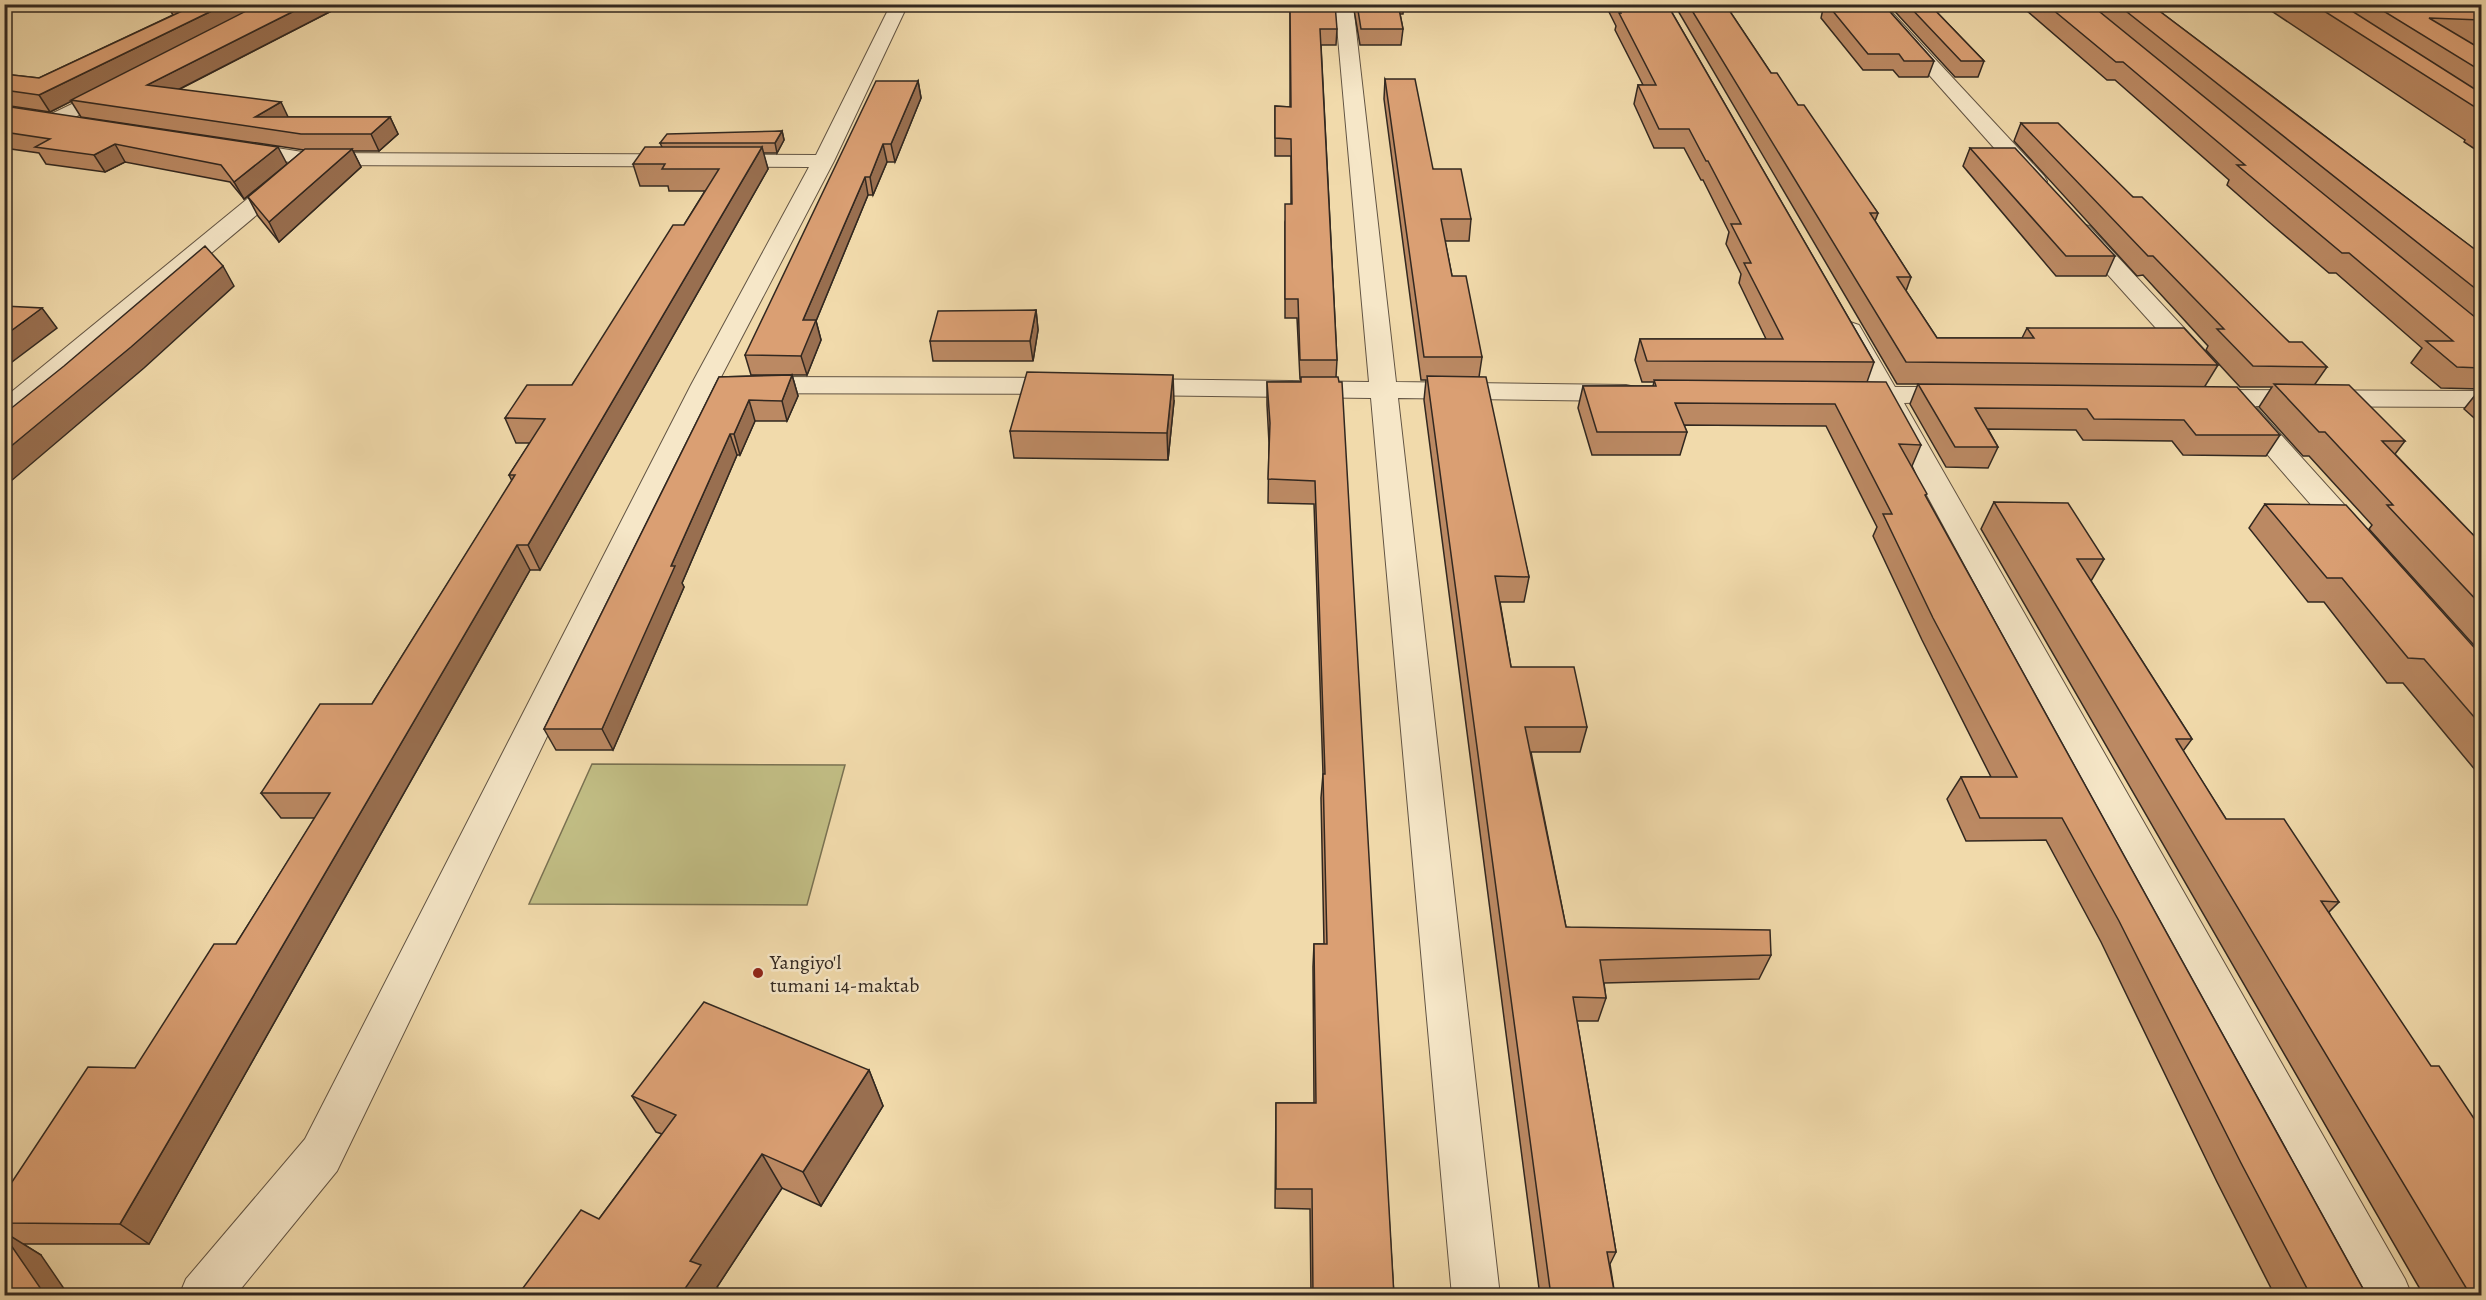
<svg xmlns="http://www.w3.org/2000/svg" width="2486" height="1300" font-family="Alegreya,serif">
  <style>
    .green { fill: #c1bd84; stroke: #7a7252; stroke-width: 1.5 }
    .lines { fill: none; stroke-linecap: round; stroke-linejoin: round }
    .minor-casing { stroke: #625443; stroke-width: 2 }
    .minor { fill: #f6e7c8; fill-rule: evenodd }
    .wall { fill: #bb8963; stroke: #322820; stroke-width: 1.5 }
    .shaded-wall { fill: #996f50; stroke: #322820; stroke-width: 1.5 }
    .building { fill: #da9f73; stroke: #322820; stroke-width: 1.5 }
    .poi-dot { fill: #8f2418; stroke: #f6e7c8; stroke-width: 2 }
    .labels { text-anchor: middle; stroke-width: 5; stroke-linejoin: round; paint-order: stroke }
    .near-poi-label { font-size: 20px; fill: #322820; stroke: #f6e7c8; text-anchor: start }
  </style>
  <rect width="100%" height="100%" fill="#f1daab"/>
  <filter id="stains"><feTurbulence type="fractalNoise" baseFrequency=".00333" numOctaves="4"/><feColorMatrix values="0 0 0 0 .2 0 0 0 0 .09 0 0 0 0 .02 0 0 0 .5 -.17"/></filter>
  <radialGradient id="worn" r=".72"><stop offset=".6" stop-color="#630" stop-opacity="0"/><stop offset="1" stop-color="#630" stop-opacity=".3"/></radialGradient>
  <path class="green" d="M592 764 845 765 807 905 529 904Z"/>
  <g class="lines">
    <defs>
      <g id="minor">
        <path d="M891 4H908L834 161 721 377 1068 378 1077 380 1081 386 1077 392 1068 394 713 393 337 1171 235 1296H179L186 1279 305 1139 691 385 809 167 309 165 238 154 231 152 228 148 231 144 238 142 309 153 816 155Z"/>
        <path d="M1335 4H1353L1396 382 1626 385 1635 387 1639 393 1635 399 1626 401 1398 398 1500 1296H1452L1371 398 1129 395 1120 393 1116 387 1120 381 1129 379 1369 382Z"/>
        <path d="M1866 4H1884L2044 176 2047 181 2044 186H2028Z"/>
        <path d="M116 83 126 89 123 93 63 123H49L46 119 49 115Z"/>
        <path d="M287 172 295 173 298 178 295 183 14 418 4 420V398L279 173Z"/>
        <path d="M2081 224 2089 226 2209 355 2213 361 2209 367 2200 369 2191 367 2073 236 2070 231 2073 226Z"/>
        <path d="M1850 322 1859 325 1895 387H1959L1968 389 1972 395 1968 401 1904 403 2405 1279 2412 1296H2361L1877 403 1840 401 1836 395 1840 389 1868 387 1837 330 1841 325Z"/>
        <path d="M2203 390 2482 391V407L2255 406 2368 531 2372 538 2368 545 2357 548 2346 545 2234 416 2230 410 2233 406 2194 404 2190 398 2194 392Z"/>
      </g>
    </defs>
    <use href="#minor" class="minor-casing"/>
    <use href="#minor" class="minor"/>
  </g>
  <g class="wall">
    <path d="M183 4H345L180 89 288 117H390L398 134 379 151H353L361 167 279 242 258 216 248 197 304 150 81 117 71 101 50 112 4 105V74L39 78 173 15 170 10Z"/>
    <path d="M1290 4 1337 29 1336 45H1321L1337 360 1336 377 1394 1296H1311L1310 1209 1275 1208 1276 1103H1314L1313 967 1314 944H1324L1321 798 1323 774 1314 504 1268 503 1269 443 1267 405V382H1301V379H1300L1297 318H1285V222L1291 204V156H1275V106L1290 107Z"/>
    <path d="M1353 4H1404L1403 14H1400L1403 29 1401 45H1360Z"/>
    <path d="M1609 4H1667L1874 362 1867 382 1921 445 1912 466 1926 497 2367 1296H2275L2217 1182 2101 942 2046 840 1966 841 1947 799 1961 777H1991L1922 640 1873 536 1877 527 1826 426 1684 425 1687 432 1680 455H1592L1578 408 1583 386H1653L1654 382H1642L1635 360 1640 339H1766L1739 283 1741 274 1726 244 1729 232 1703 180H1701L1684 148H1654L1634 104 1638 85H1643L1615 30 1616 26 1608 10Z"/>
    <path d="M1674 4H1725L1771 73 1798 105 1878 213 1875 221 1911 277 1906 291 1937 338H2022L2027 328 2218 365 2205 386 2280 435 2266 456 2183 455 2172 441 2083 440 2076 430 1988 429 1998 447 1988 468 1946 467 1910 404 1918 384H1897Z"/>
    <path d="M1824 4H1883L1934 61 1928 77H1899L1893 70H1863L1821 18Z"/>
    <path d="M1888 4H1929L1984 61 1978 77H1955Z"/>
    <path d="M2019 4H2150L2481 254V424L2464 409 2480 389 2441 388 2411 363 2422 348 2336 273H2329L2269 222 2227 185 2229 180 2115 80H2107Z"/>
    <path d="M2261 4H2481V46H2477L2481 49V153L2464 142 2465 140Z"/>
    <path d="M1385 79 1433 169 1471 219 1469 241H1445L1452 276 1482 357 1479 377 1529 577 1524 602H1500L1511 667 1587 727 1580 752H1531L1566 927 1771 955 1759 979 1604 983 1606 998 1598 1021H1577L1616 1252 1610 1264 1615 1296H1540L1424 400 1426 380H1421L1384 99Z"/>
    <path d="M918 81 921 98 895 162H887L873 195H868L816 321 821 340 807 375H751L745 355Z"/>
    <path d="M4 106 287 164 244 199 230 182 125 162 105 172 46 164 39 153 4 148Z"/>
    <path d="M2021 123 2133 197 2289 342 2327 367 2315 384 2405 441 2395 454 2481 543V653L2369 529 2372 525 2309 456H2303L2259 407 2272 387H2240L2206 350 2208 346 2143 275 2137 276 2014 141Z"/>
    <path d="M782 131 784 140 777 153H763L768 169 540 570H530L149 1244H23L41 1255 4 1296V1194L135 1068 236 944 315 818H281L261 793 372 704 512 481 509 475 530 443H516L505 418 572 385 684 225 705 191H669L668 186H640L633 164 662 147 660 143Z"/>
    <path d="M1970 148 2115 256 2106 276H2056L1963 166Z"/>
    <path d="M1036 310 1038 330 1033 361H933L930 341Z"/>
    <path d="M792 375 798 396 787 421H755L740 455H737L682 583 684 587 613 750H556L544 729 719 377Z"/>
    <path d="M1174 401 1168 460 1014 458 1010 431Z"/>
    <path d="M1994 502 2104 559 2091 581 2192 739 2183 751 2226 819 2339 902 2329 912 2481 1296H2424L1981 529Z"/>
    <path d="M2265 504 2481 655V777L2403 683H2387L2324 602H2308L2249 528Z"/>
    <path d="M869 1070 883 1106 821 1206 782 1188 717 1287 723 1296H517L599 1219 662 1134 656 1132 632 1096Z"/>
  </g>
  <g class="shaded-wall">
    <path d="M226 4H265L50 112 39 95Z"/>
    <path d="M308 4H345L156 101 147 85Z"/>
    <path d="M918 81 921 98 895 162 891 144Z"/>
    <path d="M281 102 289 119 255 117Z"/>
    <path d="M390 117 398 134 379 151 371 134Z"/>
    <path d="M782 131 784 140 777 153 775 143Z"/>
    <path d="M115 144 125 162 105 172 94 155Z"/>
    <path d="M883 144 887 162 873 195 870 177Z"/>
    <path d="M278 147 287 164 244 199 234 182Z"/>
    <path d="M762 147 768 169 540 570 528 545Z"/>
    <path d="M352 149 361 167 279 242 269 222Z"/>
    <path d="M865 177 868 195 816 321 821 340 807 375 801 356 803 320Z"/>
    <path d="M223 266 234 286 144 368 4 487V452Z"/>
    <path d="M42 308 57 328 4 368V336Z"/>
    <path d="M1036 310 1038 330 1033 361 1030 341Z"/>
    <path d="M792 375 798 396 787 421 782 401Z"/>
    <path d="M1173 375 1174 401 1168 460 1167 433Z"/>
    <path d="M749 400 755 421 740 455 734 434Z"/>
    <path d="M730 434 737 455 682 583 684 587 613 750 602 729 671 566Z"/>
    <path d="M517 545 530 570 149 1244 120 1224Z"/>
    <path d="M869 1070 883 1106 821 1206 803 1172Z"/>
    <path d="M762 1154 782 1188 717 1287 723 1296H680L690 1261Z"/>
    <path d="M4 1232 41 1255 69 1296H32L4 1235Z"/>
  </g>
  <g class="building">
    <path d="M183 4H226L39 95 4 90V74L39 78 180 12 170 10Z"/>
    <path d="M260 4H308L147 85 281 102 255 117H390L371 134H301L71 100Z"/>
    <path d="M1290 4H1335L1337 29H1320L1337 360H1300L1298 299H1285V204H1292L1291 139 1275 138V106L1291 107Z"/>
    <path d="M1357 4H1398L1403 29H1361Z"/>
    <path d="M1617 4H1667L1874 362 1647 361 1640 339H1783L1744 263H1751L1731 224H1741L1708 161H1706L1689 129H1659L1638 85H1656L1619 13H1621Z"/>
    <path d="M1688 4H1725L1771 73H1777L1798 105H1804L1878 213H1870L1911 277H1897L1937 338H2034L2027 328H2184L2218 365 1906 362Z"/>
    <path d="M1827 4H1883L1934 61H1904L1899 54H1868Z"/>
    <path d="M1907 4H1929L1984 61H1961Z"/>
    <path d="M2046 4H2090L2481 322V368L2457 367 2426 341H2453L2349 253H2342L2281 202 2237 165H2245L2123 62H2116Z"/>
    <path d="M2117 4H2150L2481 254V293Z"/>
    <path d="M2313 4H2341L2481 93V111Z"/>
    <path d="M2372 4H2481V20L2429 18 2481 49V71Z"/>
    <path d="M1385 79H1415L1433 169H1461L1471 219H1441L1452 276H1466L1482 357H1424Z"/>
    <path d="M876 81H918L891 144H883L870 177H865L803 320H816L801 356 745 355Z"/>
    <path d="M4 106 278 147 234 182 221 165 115 144 94 155 35 147 50 139 4 132Z"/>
    <path d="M2021 123H2058L2133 197H2142L2289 342H2302L2327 367 2253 366 2217 329H2224L2153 256H2148Z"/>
    <path d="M782 131 775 143H660L667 134Z"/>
    <path d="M645 147H762L528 545H517L120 1224 4 1223V1194L88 1067 135 1068 214 944H236L330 793H261L320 704H372L515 475H509L545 419 505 418 527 385H572L673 225H684L719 169H662L665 164H633Z"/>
    <path d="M1970 148H2015L2115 256H2066Z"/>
    <path d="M305 149H352L269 222 248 197Z"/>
    <path d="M205 246 223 266 131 347 4 452V414L64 366Z"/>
    <path d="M4 306 42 308 4 336Z"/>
    <path d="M1036 310 1030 341H930L938 311Z"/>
    <path d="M1027 372 1173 375 1167 433 1010 431Z"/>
    <path d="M792 375 782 401 749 400 734 434H730L671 566H675L602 729H544L719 377Z"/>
    <path d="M1427 376 1486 377 1529 577 1495 576 1511 667H1574L1587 727H1525L1566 927 1770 930 1771 955 1600 960 1606 998 1573 997 1616 1252H1607L1615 1296H1551Z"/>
    <path d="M1301 377H1338L1339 382H1342L1394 1296H1313L1312 1189H1276V1103H1316L1314 944H1327L1323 774H1325L1315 481 1268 479 1270 423 1267 382H1301Z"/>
    <path d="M1654 380 1886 382 1921 445 1899 444 1927 494 1925 495 2367 1296H2311L2241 1163 2119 921 2062 818H1980L1961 777H2017L1933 618 1883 514H1892L1835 404 1675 403 1687 432H1597L1583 386H1656Z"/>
    <path d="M1918 384 2237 387 2280 435H2196L2184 420 2094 419 2087 409 1975 408 1998 447H1955Z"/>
    <path d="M2274 384 2349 385 2405 441H2382L2481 543V605L2387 505H2393L2325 432H2319Z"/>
    <path d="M1994 502 2068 503 2104 559H2077L2192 739H2176L2226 819H2284L2339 902 2321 901 2431 1066H2439L2481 1129V1296H2471Z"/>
    <path d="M2265 504 2346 505 2481 655V725L2424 659 2408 658 2342 578H2327Z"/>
    <path d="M704 1002 869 1070 803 1172 762 1154 690 1261 701 1265 680 1296H517L581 1210 599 1219 676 1115 632 1096Z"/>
    <path d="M4 1235 41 1289 32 1296H4Z"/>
  </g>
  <circle class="poi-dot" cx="758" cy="973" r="6"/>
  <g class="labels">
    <g class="near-poi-label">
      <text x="770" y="969">Yangiyo'l<tspan x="770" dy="23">tumani 14-maktab</tspan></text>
    </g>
  </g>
  <rect width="2486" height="1300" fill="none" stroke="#f1daab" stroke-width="24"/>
  <rect x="6" y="6" width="2474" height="1288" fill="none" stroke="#322820" stroke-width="3"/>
  <rect x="12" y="12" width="2462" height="1276" fill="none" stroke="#322820" stroke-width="1.5"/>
  <rect width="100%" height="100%" filter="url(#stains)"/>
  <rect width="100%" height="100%" fill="url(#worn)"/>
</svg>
